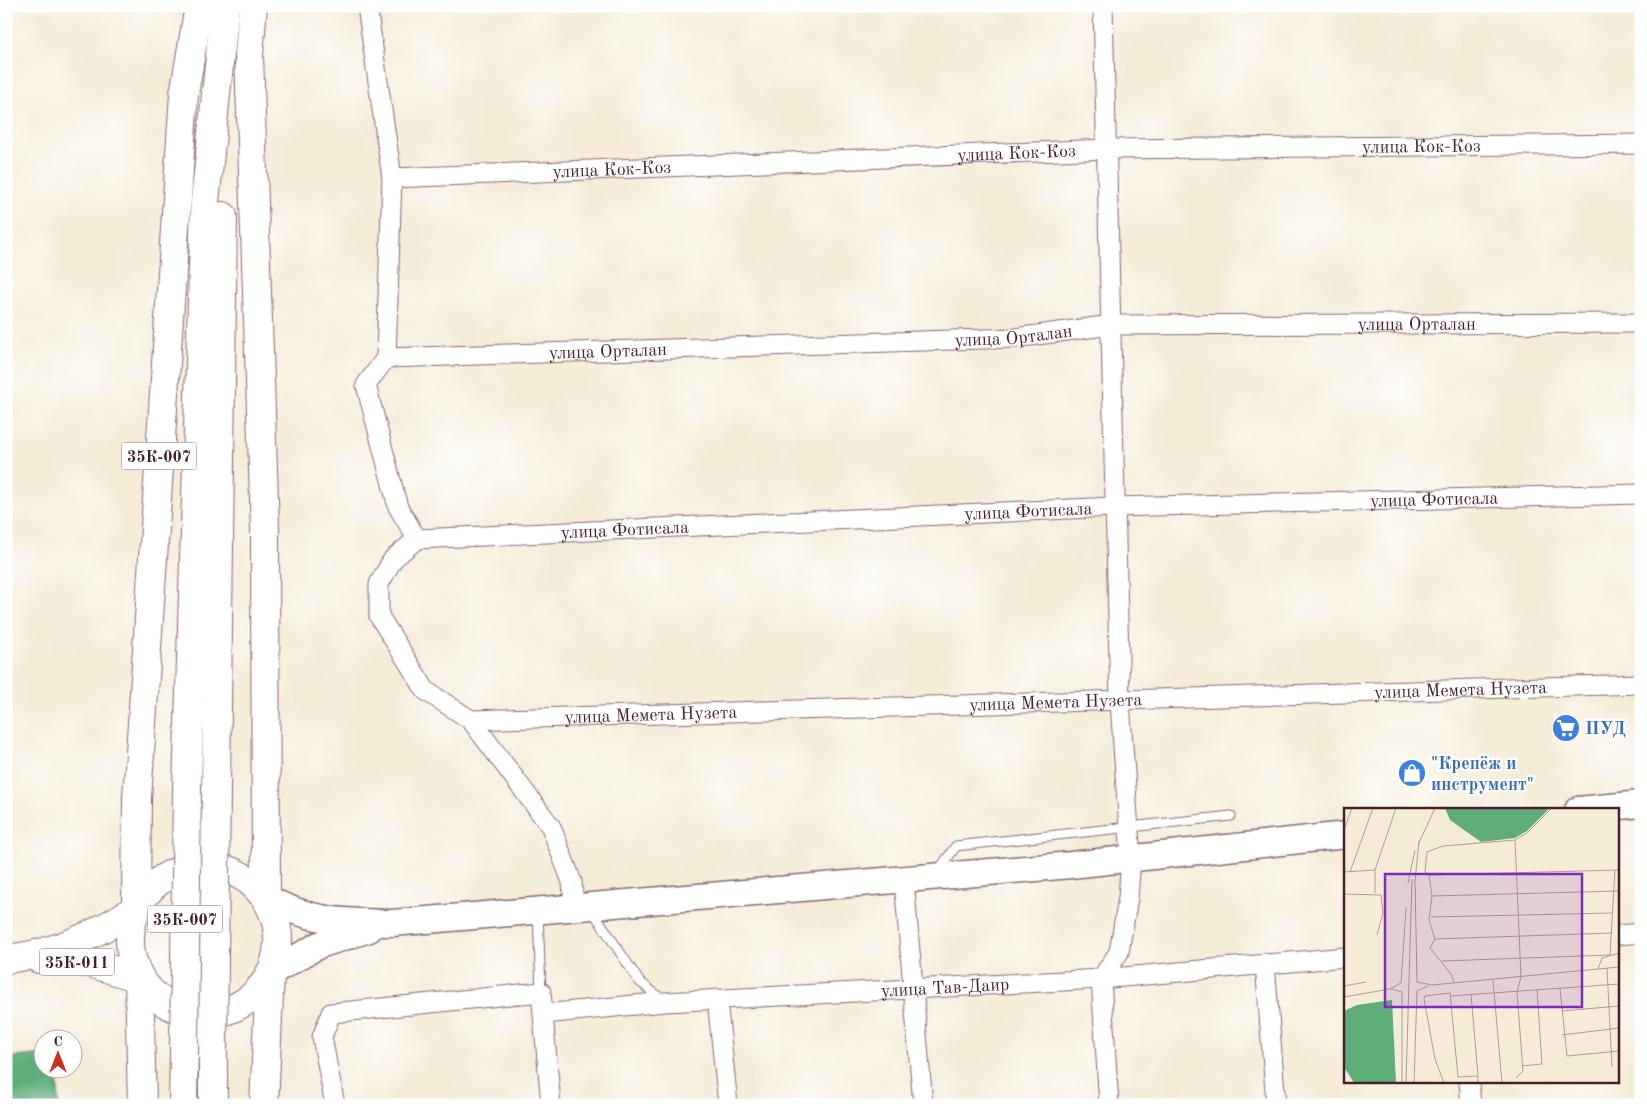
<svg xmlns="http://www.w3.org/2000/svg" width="1647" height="1111" font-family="'Old Standard TT',serif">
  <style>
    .forest { fill: #5fae7a; stroke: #546652 }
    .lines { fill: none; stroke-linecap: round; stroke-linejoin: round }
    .lane-casing { stroke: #866768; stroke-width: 11 }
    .street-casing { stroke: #866768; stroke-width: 21 }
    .secondary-casing { stroke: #866768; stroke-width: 29 }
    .primary-casing { stroke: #866768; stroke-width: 30 }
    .lane { stroke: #fff; stroke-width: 9 }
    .street { stroke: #fff; stroke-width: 19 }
    .secondary { stroke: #fff; stroke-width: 26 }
    .primary { stroke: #fff; stroke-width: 28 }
    .primary-bridge-casing { stroke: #866768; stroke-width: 30; stroke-linecap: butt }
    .primary-bridge { stroke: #fff; stroke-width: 28 }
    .labels { text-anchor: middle; stroke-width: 4.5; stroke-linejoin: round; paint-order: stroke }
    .shield { fill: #fff; stroke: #80626b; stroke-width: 1 }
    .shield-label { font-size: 16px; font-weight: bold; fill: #4a1f2b }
    .street-label { font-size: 18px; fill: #4a1f2b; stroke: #fff }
    .shop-label { font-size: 18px; font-weight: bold; fill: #366cbe; stroke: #fff; text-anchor: start }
    .inset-road { fill: none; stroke: #b19a93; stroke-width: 1 }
    .view { fill: #7b2cbf; fill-opacity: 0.15; stroke: #7b2cbf; stroke-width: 2.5 }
    .inset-edge { fill: none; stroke: #4a1f2b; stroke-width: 2.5 }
  </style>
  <rect width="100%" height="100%" fill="#fff"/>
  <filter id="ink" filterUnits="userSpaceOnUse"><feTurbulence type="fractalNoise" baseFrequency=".02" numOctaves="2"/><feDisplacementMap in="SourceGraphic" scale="10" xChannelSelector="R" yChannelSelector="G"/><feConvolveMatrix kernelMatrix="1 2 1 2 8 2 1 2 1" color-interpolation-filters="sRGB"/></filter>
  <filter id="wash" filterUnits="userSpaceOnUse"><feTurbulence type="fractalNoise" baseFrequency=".0096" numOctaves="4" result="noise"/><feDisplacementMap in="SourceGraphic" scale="20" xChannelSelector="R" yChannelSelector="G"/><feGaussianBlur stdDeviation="1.12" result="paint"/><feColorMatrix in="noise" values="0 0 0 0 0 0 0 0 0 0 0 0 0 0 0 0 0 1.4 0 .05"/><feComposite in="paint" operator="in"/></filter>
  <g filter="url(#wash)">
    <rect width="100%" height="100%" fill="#f5ecd8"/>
    <path class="forest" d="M42 1054V1068L57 1069 59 1105H6V1058Z"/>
  </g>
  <g filter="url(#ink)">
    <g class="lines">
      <defs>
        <g id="lane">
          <path d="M938 871 956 846 1231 816"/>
          <path d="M592 910 639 981 664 1001"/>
          <path d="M538 912 541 992"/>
        </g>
        <g id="street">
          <path d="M367 6 392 178 386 358 366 385 398 507 417 539 393 559 379 584V616L426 691 471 720 551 827 572 882 574 907"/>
          <path d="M1103 6 1120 702 1131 859 1128 898 1119 952 1101 979 1109 1105"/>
          <path id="s1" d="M392 178 1107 149 1641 144"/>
          <path id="s2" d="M386 358 1015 338 1111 325 1641 323"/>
          <path id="s3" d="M417 539 1114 507 1641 494"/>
          <path id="s4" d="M471 720 1641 684"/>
          <path d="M904 880 923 1105"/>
          <path d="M1618 935 1641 933"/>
          <path d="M1265 963 1276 1105"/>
          <path d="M717 999 728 1105"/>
          <path id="s5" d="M544 1014 665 1002 1101 979 1346 957"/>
          <path d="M1469 1082 1471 1105"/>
          <path d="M335 1105 322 1037 331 1013 541 992 551 1105"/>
        </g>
        <g id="secondary">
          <path d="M1578 810 1641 804"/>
          <path d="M266 898C311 922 342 922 392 923L1071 865 1346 835"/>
          <path d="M270 973 319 945 369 929"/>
        </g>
        <g id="primary">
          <path d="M253 6 249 55 265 529 266 898"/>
          <path d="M187 788 205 202 225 6"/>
          <path d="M216 790 223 216"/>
          <circle cx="204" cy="940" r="74"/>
          <path d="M6 959C54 954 97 935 136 908L137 798 184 94 199 6"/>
          <path d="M39 959 90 963 139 978 142 1105"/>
          <path d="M183 1105 184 1049"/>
          <path d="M213 1105V1049"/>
          <path d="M264 1105 270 973"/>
        </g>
      </defs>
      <use href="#lane" class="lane-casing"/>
      <use href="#street" class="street-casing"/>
      <use href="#secondary" class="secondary-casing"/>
      <use href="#primary" class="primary-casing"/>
      <use href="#lane" class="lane"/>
      <use href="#street" class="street"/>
      <use href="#secondary" class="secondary"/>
      <use href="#primary" class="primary"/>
      <defs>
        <g id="primary-bridge">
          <path d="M184 1049 187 788"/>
          <path d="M213 1049 216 790"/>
        </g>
      </defs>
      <use href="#primary-bridge" class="primary-bridge-casing"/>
      <use href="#primary-bridge" class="primary-bridge"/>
    </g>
  </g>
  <defs>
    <symbol id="supermarket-disc" viewBox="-11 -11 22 22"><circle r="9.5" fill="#3f7fe0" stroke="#fff"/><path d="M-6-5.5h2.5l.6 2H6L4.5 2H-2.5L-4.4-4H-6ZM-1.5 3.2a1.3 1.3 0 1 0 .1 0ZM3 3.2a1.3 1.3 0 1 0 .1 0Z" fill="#fff"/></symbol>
    <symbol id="shop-disc" viewBox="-11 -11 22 22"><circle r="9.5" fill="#3f7fe0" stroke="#fff"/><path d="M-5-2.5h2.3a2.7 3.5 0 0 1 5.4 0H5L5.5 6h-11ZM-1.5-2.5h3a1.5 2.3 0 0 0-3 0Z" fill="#fff"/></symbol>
  </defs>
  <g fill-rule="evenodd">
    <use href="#supermarket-disc" x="1550" y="712" width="32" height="32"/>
    <use href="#shop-disc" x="1396" y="757" width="32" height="32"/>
  </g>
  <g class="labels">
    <g class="shield">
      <rect x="121.5" y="442.5" width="75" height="27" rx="4"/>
      <rect x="147.5" y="905.5" width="75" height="27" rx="4"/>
      <rect x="39.5" y="948.5" width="75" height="27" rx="4"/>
    </g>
    <g class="shield-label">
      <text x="159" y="462">35К-007</text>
      <text x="185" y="925">35К-007</text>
      <text x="77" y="968">35К-011</text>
    </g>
    <g class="street-label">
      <text dy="6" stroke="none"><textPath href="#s1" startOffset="1030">улица Кок-Коз</textPath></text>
      <text dy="6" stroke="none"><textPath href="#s1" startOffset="625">улица Кок-Коз</textPath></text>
      <text dy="6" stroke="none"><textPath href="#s1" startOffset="220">улица Кок-Коз</textPath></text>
      <text dy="6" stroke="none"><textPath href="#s2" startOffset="1032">улица Орталан</textPath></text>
      <text dy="6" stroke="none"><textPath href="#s2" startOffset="628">улица Орталан</textPath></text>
      <text dy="6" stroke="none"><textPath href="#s2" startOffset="222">улица Орталан</textPath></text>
      <text dy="6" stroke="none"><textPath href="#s3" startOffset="1018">улица Фотисала</textPath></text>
      <text dy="6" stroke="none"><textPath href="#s3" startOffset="612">улица Фотисала</textPath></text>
      <text dy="6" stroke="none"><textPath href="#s3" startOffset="208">улица Фотисала</textPath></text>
      <text dy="6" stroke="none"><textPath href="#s4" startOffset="990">улица Мемета Нузета</textPath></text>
      <text dy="6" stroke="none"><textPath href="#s4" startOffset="585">улица Мемета Нузета</textPath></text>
      <text dy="6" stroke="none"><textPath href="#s4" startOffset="180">улица Мемета Нузета</textPath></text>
      <text dy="6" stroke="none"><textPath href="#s5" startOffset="402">улица Тав-Даир</textPath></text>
    </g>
    <g class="shop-label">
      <text x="1585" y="734">ПУД</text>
      <text x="1431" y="769">"Крепёж и<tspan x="1431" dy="21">инструмент"</tspan></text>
    </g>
  </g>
  <g transform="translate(1344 808)">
    <rect width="275" height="275" fill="#f5ecd8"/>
    <path d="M101 0H203L204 2 183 23 171 30 137 34 106 12ZM48 192 52 275H10L0 259V203L13 197Z" fill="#5fae7a"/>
    <path class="inset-road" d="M0 22 8 0M171 32 177 169 173 184 179 263 172 270M75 33 71 73 73 174 88 177 275 159M74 37 91 0M31 62V85M0 64 31 62 52 0M6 64 29 0M85 67 275 62M64 75 71 42M0 86 37 87 39 105 33 127M88 88 275 83M87 109 269 105M91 131 268 125M98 153 266 147 271 62M263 160 268 259M254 161 258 150 275 145M149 172 158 275M110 175 107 166 86 140 91 131 85 112 88 88 85 67 81 64 83 44 99 38 171 32 183 25 208 0M0 178 22 174M216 180 223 248 275 243M47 181 58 184V275M127 186 134 268M106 188 275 176M0 189 46 181 57 175 62 99M218 203 275 198M218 227 275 220M178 258 198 256 193 182M62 275 68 71M70 275 73 183 84 178M100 275 91 251 80 191 81 188 106 185 114 269 134 268V275"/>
    <path class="view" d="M41 66H238V199H41Z"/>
    <rect width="275" height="275" class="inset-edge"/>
  </g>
  <rect width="1647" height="1111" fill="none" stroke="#fff" stroke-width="25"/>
  <g transform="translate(58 1054)"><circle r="24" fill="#ffffff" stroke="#b7a5aa"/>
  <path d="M0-4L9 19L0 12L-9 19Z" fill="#c8321e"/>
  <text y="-8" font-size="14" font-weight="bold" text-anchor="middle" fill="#4a1f2b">С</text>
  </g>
</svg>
